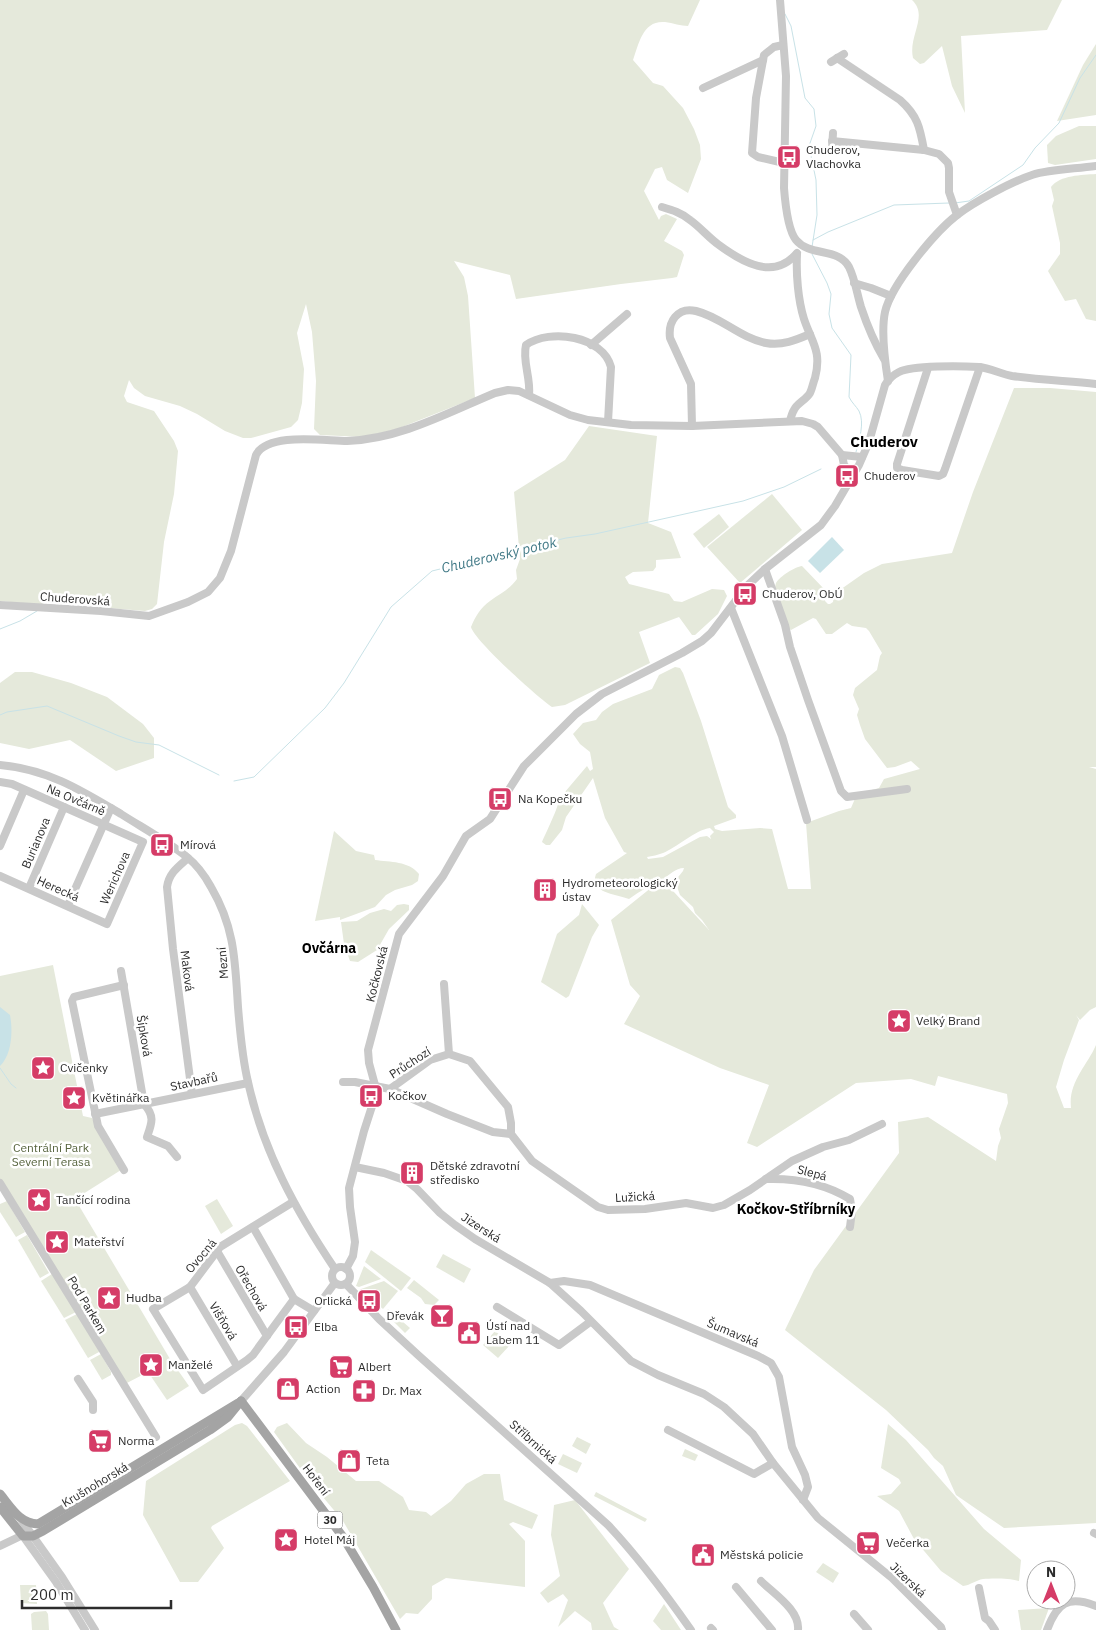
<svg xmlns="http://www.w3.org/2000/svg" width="1096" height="1630" font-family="'IBM Plex Sans',sans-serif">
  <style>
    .green { fill: #e5e9db; fill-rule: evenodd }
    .water { fill: #c8e2e7 }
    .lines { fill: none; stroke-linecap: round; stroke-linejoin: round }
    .stream { stroke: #c8e2e7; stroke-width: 1 }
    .minor { stroke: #c9c9c9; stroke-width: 8 }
    .major { stroke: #a4a4a4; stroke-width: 9 }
    .labels { text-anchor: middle; stroke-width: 5; stroke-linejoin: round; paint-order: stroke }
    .shield { fill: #fff; stroke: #6b6b6b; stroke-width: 1 }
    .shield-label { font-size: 11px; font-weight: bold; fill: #2c2c2c }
    .poi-label { font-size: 12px; fill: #2c2c2c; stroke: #fff; text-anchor: start }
    .street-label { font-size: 12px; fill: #2c2c2c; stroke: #fff }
    .park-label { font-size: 12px; fill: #57643e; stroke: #fff }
    .water-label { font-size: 14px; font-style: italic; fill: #427a87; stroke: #fff }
    .neighbourhood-label { font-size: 14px; font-weight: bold; fill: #000; stroke: #fff }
    .quarter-label { font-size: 15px; font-weight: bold; fill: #000; stroke: #fff }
  </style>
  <rect width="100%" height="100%" fill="#fff"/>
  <g class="green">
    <path d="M0 0H700L688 26C681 26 673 23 665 22 643 20 639 43 633 60L653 83 663 86 683 108 694 129 700 145 701 159 688 193 667 180 662 167 655 169 644 191 659 220 661 216 666 214 677 219 664 241 682 251 684 255 677 277 672 278 621 284 516 299 510 275 454 261 464 277 468 296 475 398 397 429 363 437 320 435 314 429 316 381 312 332 306 304 297 333 304 369 302 403 298 420 291 427 251 438H243L225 431 197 414 180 406 145 396 134 388 129 380 124 396 127 402 154 411 174 441 178 451 174 494 164 542 157 604 152 609 145 611 97 607 86 601 50 598 45 600 44 605 0 601Z"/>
    <path d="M912 0H1062L1047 30 961 36 965 113 952 86 942 46 924 63 920 64 913 58C908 36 929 16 912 0Z"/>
    <path d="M1096 44V115L1057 121 1083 65Z"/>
    <path d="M1079 126H1096V159L1055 165 1048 163 1047 145 1056 136Z"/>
    <path d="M1096 174V321L1086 319 1076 299 1065 301 1048 271 1060 254V243L1052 206 1054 200 1051 187C1060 175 1082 175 1096 174Z"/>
    <path d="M1014 388H1050L1096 392V767H1089L1096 769V1007L1090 1010 1080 1020 1076 1015 1079 1020 1064 1060 1056 1087 1064 1108H1071C1068 1082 1087 1066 1096 1045V1523L1004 1528 956 1495 943 1466 934 1458 928 1450 886 1410 785 1330 814 1270 899 1153 898 1122 928 1117 996 1161 998 1146 1001 1138 999 1129 1008 1103 1007 1094 938 1076 935 1086 911 1079 856 1083 757 1147 747 1143 769 1085 720 1068 624 1024 640 996 630 985 611 920 662 879 709 930 702 920 695 913 693 907 680 895 675 881 683 871 684 868C675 868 670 875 663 879 651 885 640 891 629 899 616 894 589 893 596 874L627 853 624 852 605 818 593 778 566 817 562 830 550 845H546L542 842C546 833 560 804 559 799L587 766 590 771 593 769 590 752 580 744 573 734 583 723 596 720 602 712 613 704 652 689 659 675 675 667 680 668 683 673 701 721 728 807 736 815V818L714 826 715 829 722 831 760 828 772 829 788 889H811L806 823 839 811 851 808 857 794 879 788 884 779 920 769 911 761 895 767 887 768 865 739 860 725 857 715 859 709 853 695 855 688 877 670 880 656 882 653 869 631 866 628 852 626 847 623 832 634H826L816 619 813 618 791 630 787 627 775 587 776 583C780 576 795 567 802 566L826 591 825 601 828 604H830L833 602 834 595 837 592 864 573 882 564 952 553 973 492ZM710 828 714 832 710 836 711 839 707 836 700 837 663 857 648 859 647 857C652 856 658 855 663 853 676 848 695 830 710 828Z"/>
    <path d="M589 426 657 436 648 523 671 532 681 558 656 560V567L653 571 633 572 625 577 629 584 669 594 674 601 682 602 712 589 724 590 727 596 718 614 695 635H692L679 617 639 632 650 663 565 705 552 707C538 698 474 640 471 627 475 617 481 607 490 601 501 593 509 590 517 579L516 570 520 559 514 492 565 460Z"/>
    <path d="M772 494 802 530 740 583 707 547Z"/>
    <path d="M719 514 729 527 704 548 693 534Z"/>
    <path d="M15 672H32L71 683 107 697 143 724 154 738V758L116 771 70 740 29 749 0 743V683Z"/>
    <path d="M334 831 356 851 374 855 375 860C390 862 409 861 419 874L418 881 412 885 395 890 386 895 375 907 340 920V917L315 921Z"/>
    <path d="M404 904 409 905V910L389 929 377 950 358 962 350 961 344 944 341 922 357 921 370 913 384 909 391 911 397 905Z"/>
    <path d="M582 904 599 925 592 937 569 996 566 998 541 982 557 934 579 915Z"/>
    <path d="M53 965 83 1116 92 1118 96 1127 121 1170 75 1199 170 1359 189 1386 167 1400 148 1372 125 1384 0 1179V976Z"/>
    <path d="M217 1199 233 1226 221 1234 205 1206Z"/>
    <path d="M7 1201 25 1232 16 1237 0 1212V1204Z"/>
    <path d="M27 1235 49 1273 40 1278 18 1240Z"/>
    <path d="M371 1250 411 1278 401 1291 365 1262Z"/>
    <path d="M443 1254 471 1269 464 1283 436 1267Z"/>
    <path d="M364 1266 381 1279 359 1287 356 1286Z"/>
    <path d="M52 1274 76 1312 64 1318 41 1281Z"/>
    <path d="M414 1280 439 1300 434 1305 425 1304 421 1298 407 1288Z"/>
    <path d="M384 1281 398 1291 383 1309 361 1289Z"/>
    <path d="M388 1309 410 1328 405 1333 385 1313Z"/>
    <path d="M77 1314 99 1350V1352L88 1358 65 1320Z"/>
    <path d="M495 1331 511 1344 498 1358 483 1345Z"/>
    <path d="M101 1354 111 1372V1375L102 1380 90 1360Z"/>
    <path d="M242 1423 247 1426 290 1481 212 1526 211 1528 224 1548 198 1582H180L143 1515 146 1481 235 1425Z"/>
    <path d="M287 1423 306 1443 327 1457 356 1481H379L403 1497 409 1510 426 1512 431 1516 451 1501 466 1484 484 1474H500L504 1500 538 1515 532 1529 513 1522 509 1524 525 1541V1587L446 1578 432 1586V1599L418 1614 406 1613 400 1619 343 1521 307 1478 274 1432 277 1427Z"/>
    <path d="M888 1424 906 1440 984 1529 1021 1560 1019 1581C1010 1578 992 1578 983 1579 976 1580 971 1585 963 1586L941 1571 914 1539 899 1511 877 1496 891 1494 901 1483 899 1479 881 1468Z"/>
    <path d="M577 1437 591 1444 586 1454 572 1446Z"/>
    <path d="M685 1449 698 1455 695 1461 682 1456Z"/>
    <path d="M563 1454 582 1463 577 1473 558 1464Z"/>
    <path d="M596 1492 647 1519 645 1522 594 1496Z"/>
    <path d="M575 1500 629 1569 603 1603 614 1627 619 1630H592L591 1623 575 1611 558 1627 568 1600 563 1594 548 1603 540 1593 560 1576 551 1535 554 1505Z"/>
    <path d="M823 1563 839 1573 833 1583 816 1572Z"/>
    <path d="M20 1585H36L37 1604 21 1603Z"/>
    <path d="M664 1604 681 1630H661L653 1621Z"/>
    <path d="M1049 1608 1041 1630H1021L1018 1610Z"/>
    <path d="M46 1611 48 1614 49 1630H32L31 1614 34 1612Z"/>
  </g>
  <g class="water">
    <path d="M832 537 844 550 820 573 808 561Z"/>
    <path d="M0 1007 10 1015C13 1031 12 1054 0 1066Z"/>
  </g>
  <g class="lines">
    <g class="stream">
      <path d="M785 14 791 26 805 98 814 109 816 126 809 146 816 180 817 215 812 247"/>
      <path d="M955 203 969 201 1023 165 1035 148 1059 123 1080 78 1096 55"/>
      <path d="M813 240 828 232 894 205 949 203"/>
      <path d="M812 254 827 283 831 294 829 314 832 328 851 355 849 397C852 403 856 406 859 411 865 423 859 440 856 452"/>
      <path d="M0 629 20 621 37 611"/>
      <path d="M0 715 7 712 47 706 119 736 136 742 159 745 219 775"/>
      <path d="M234 781 254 777 325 708 344 683 391 607 432 571 566 538 595 534 743 501 784 487 821 469"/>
      <path d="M0 1068 11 1084 16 1088"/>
    </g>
    <g class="minor">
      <path d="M780 0 786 76 784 188C785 201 788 230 796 240 810 257 838 247 849 267 855 279 857 294 861 307 867 325 874 342 884 359"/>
      <path d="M783 45 774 47 764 55 756 98 752 153 758 157 784 163"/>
      <path d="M837 58 900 100C918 116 920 128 924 150"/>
      <path d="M831 62 844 54"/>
      <path d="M703 88 763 60"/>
      <path d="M832 141 924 150 939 154 948 163 949 168V192L957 215"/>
      <path d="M832 148 833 133"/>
      <path d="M662 207C672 210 682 213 690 220 700 227 709 238 719 245 742 262 774 281 797 253"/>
      <path d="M854 283 871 288 891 296"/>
      <path d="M591 345 627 314"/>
      <path d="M928 368 897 464V468L902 470 939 476 943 474 945 469 980 367"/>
      <path d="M888 381C885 362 881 331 885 312 891 285 935 232 957 215 974 202 1011 182 1032 175 1051 169 1075 169 1096 166"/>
      <path d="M529 395C531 378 522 361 526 345 550 328 603 336 611 367L608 422"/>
      <path d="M790 421C791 417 792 413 794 410 797 403 806 400 810 393 812 389 813 383 815 378 822 351 812 343 804 319 798 300 796 274 797 254"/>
      <path d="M692 426 691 384 670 338C669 330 670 323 675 317 681 310 688 309 696 311 721 317 740 338 766 343 782 346 796 340 810 334"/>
      <path d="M842 455 844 465 854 475"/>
      <path d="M765 569 785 625 790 647 808 700 841 791 847 797 907 789"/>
      <path d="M0 605 101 611 149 616 188 602 208 592 220 578 231 551 256 455C268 432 324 441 347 441 400 439 447 413 495 393L508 390 519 391 570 415 588 420 631 425 692 426 802 421 813 424 818 427 842 455 862 457"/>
      <path d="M731 608 782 736 807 820"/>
      <path d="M0 765C47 769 81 790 121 814 143 828 167 841 187 857 197 865 205 876 211 887 235 928 235 961 238 1007 240 1032 242 1057 248 1082 263 1151 296 1211 335 1269"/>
      <path d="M0 782 12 784 143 842 107 924 0 876"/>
      <path d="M0 846 24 790"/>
      <path d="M188 858C178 867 169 873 167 887L173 949 192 1094"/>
      <path d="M29 888 64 807"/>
      <path d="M68 905 111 808"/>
      <path d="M121 971 144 1104C155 1116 152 1123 147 1137L168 1146 177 1157"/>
      <path d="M444 984 449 1054"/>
      <path d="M124 985 74 997 72 1001 98 1126 124 1170"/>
      <path d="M343 1082H355L390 1089 447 1114 493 1132 511 1134 532 1161 598 1207 608 1210 645 1209 686 1203 713 1208 724 1205 750 1190 792 1161 823 1147 849 1140 882 1124"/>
      <path d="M390 1089 430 1060 449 1054 470 1061 508 1107 511 1123V1134"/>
      <path d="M95 1114 248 1083"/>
      <path d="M355 1167 384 1173 407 1181 417 1189 440 1213 455 1225 475 1239 550 1283 581 1311 631 1361 658 1375 704 1394 724 1407 753 1434 773 1463 818 1518 892 1578 941 1627 942 1630"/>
      <path d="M766 1179C796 1178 824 1183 850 1199L852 1211 850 1227"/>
      <path d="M0 1183 156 1437"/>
      <path d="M293 1202 220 1247 190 1287 153 1309 203 1390 247 1360 253 1355 294 1299 314 1311"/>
      <path d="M253 1227 294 1299"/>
      <path d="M217 1251 267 1336"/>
      <circle cx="341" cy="1276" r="9"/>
      <path d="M346 1269 353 1256 355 1242 350 1207 349 1188 364 1131 375 1097V1085L369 1063 368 1050 399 934 443 876 466 836 490 819 524 766 576 714 602 694 682 653 702 641 711 633 747 586 765 569 821 525 835 506 859 465 869 442 885 385C888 380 893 375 899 372 912 365 962 366 979 367 990 368 1001 374 1012 376 1040 380 1068 381 1096 384"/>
      <path d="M550 1283 564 1281 590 1285 758 1356 771 1363 779 1377 792 1447 805 1475 808 1487 803 1500"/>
      <path d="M346 1284 379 1319 418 1355 608 1525C639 1558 665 1593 691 1630"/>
      <path d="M190 1287 237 1366"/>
      <path d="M497 1307 559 1345 590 1322"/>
      <path d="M78 1379 93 1402V1410"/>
      <path d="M241 1401 284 1352 334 1284"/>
      <path d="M668 1430 754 1474 773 1463"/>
      <path d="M20 1518 62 1577 95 1630"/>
      <path d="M1094 1533 1096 1534"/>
      <path d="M23 1536 56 1582 85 1630"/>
      <path d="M0 1546 25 1534"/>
      <path d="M761 1581C774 1594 800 1610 798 1630"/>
      <path d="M736 1587 772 1630"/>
      <path d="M979 1588 985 1618 989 1621 995 1630"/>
      <path d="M854 1614 868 1630"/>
      <path d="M711 1628 713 1630"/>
      <path d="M1047 1630C1057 1603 1068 1595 1096 1606"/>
    </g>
    <g class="major">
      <path d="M241 1401 343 1537 373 1587 396 1630"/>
      <path d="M0 1494C11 1507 19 1523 38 1524L238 1403"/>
      <path d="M0 1507 23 1536H33L43 1531 210 1430 228 1417 241 1401"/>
    </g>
  </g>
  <defs>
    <symbol id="bus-square" viewBox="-11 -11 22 22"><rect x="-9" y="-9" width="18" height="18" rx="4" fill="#d53c67" stroke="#fff"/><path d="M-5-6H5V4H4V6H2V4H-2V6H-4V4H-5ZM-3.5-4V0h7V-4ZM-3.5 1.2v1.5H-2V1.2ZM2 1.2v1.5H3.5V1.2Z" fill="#fff"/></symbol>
    <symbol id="building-square" viewBox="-11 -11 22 22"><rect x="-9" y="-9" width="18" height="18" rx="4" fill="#d53c67" stroke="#fff"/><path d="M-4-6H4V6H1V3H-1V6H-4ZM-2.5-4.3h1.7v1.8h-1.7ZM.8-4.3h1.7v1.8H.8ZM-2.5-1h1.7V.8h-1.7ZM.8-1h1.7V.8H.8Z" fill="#fff"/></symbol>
    <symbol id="sight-square" viewBox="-11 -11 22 22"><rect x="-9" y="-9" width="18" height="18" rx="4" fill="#d53c67" stroke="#fff"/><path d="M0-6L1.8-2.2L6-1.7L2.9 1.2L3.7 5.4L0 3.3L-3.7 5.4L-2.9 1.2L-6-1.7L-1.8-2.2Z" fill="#fff"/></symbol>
    <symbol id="bar-square" viewBox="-11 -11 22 22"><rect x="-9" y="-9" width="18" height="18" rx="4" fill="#d53c67" stroke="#fff"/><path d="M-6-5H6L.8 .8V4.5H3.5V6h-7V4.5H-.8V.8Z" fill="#fff"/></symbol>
    <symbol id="civic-square" viewBox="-11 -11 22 22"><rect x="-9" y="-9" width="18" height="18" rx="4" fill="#d53c67" stroke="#fff"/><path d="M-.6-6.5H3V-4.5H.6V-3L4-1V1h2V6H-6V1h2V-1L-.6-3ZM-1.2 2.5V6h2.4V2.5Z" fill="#fff"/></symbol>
    <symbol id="supermarket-square" viewBox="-11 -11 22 22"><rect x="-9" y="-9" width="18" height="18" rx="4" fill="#d53c67" stroke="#fff"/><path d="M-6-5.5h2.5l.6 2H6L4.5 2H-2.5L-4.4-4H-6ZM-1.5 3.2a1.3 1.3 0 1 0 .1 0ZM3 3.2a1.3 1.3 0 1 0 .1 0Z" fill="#fff"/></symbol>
    <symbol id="shop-square" viewBox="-11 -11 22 22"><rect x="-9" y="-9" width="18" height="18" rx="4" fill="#d53c67" stroke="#fff"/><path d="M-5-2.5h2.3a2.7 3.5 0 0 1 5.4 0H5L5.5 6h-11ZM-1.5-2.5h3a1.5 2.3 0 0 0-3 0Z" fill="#fff"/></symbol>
    <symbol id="pharmacy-square" viewBox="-11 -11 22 22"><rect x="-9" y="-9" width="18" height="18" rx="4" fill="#d53c67" stroke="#fff"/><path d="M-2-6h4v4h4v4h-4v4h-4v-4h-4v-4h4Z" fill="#fff"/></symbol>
  </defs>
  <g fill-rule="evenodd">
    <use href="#bus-square" x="775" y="143" width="28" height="28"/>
    <use href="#bus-square" x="833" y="462" width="28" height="28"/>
    <use href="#bus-square" x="731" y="580" width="28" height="28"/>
    <use href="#bus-square" x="486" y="785" width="28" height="28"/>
    <use href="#bus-square" x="148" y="831" width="28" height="28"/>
    <use href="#building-square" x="531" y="876" width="28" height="28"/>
    <use href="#sight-square" x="885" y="1007" width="28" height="28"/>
    <use href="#sight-square" x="29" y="1054" width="28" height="28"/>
    <use href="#bus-square" x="357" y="1082" width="28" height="28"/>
    <use href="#sight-square" x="60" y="1084" width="28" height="28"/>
    <use href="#building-square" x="398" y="1159" width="28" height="28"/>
    <use href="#sight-square" x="25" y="1186" width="28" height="28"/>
    <use href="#sight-square" x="43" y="1228" width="28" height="28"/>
    <use href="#sight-square" x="95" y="1284" width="28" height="28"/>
    <use href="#bus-square" x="355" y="1287" width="28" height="28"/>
    <use href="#bar-square" x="428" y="1302" width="28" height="28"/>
    <use href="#bus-square" x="282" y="1313" width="28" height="28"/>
    <use href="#civic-square" x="455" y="1319" width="28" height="28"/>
    <use href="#sight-square" x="137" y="1351" width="28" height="28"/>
    <use href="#supermarket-square" x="327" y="1353" width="28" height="28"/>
    <use href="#shop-square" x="274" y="1375" width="28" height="28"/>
    <use href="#pharmacy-square" x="350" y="1377" width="28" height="28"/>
    <use href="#supermarket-square" x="86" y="1427" width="28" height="28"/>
    <use href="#shop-square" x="335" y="1447" width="28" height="28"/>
    <use href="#sight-square" x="272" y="1526" width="28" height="28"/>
    <use href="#supermarket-square" x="854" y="1529" width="28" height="28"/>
    <use href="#civic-square" x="689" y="1541" width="28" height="28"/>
  </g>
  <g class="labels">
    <rect class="shield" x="317.5" y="1511.5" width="25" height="17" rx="4"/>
    <g class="shield-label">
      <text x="330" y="1524">30</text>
    </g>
    <g class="poi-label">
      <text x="806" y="154">Chuderov,<tspan x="806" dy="14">Vlachovka</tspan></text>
      <text x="864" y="480">Chuderov</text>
      <text x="762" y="598">Chuderov, ObÚ</text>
      <text x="518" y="803">Na Kopečku</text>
      <text x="180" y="849">Mírová</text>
      <text x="562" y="887">Hydrometeorologický<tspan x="562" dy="14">ústav</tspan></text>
      <text x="916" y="1025">Velký Brand</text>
      <text x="60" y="1072">Cvičenky</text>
      <text x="388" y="1100">Kočkov</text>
      <text x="92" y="1102">Květinářka</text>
      <text x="430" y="1170">Dětské zdravotní<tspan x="430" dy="14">středisko</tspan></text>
      <text x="56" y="1204">Tančící rodina</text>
      <text x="74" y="1246">Mateřství</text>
      <text x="126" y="1302">Hudba</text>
      <text x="352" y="1305" text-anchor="end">Orlická</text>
      <text x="424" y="1320" text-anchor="end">Dřevák</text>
      <text x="486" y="1330">Ústí nad<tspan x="486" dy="14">Labem 11</tspan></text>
      <text x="314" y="1331">Elba</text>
      <text x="168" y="1369">Manželé</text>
      <text x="358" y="1371">Albert</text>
      <text x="306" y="1393">Action</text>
      <text x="382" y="1395">Dr. Max</text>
      <text x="118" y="1445">Norma</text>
      <text x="366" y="1465">Teta</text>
      <text x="304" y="1544">Hotel Máj</text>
      <text x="886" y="1547">Večerka</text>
      <text x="720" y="1559">Městská policie</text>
    </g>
    <g class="street-label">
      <text transform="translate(75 599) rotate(4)" y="4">Chuderovská</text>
      <text transform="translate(76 800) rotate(23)" y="4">Na Ovčárně</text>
      <text transform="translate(36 843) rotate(-67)" y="4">Burianova</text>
      <text transform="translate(115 878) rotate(-66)" y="4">Werichova</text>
      <text transform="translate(58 889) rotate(24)" y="4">Herecká</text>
      <text transform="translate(223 963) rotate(-95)" y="4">Mezní</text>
      <text transform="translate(187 971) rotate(83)" y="4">Maková</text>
      <text transform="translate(377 974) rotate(-76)" y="4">Kočkovská</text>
      <text transform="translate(144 1036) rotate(80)" y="4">Šípková</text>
      <text transform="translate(410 1063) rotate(-33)" y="4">Průchozí</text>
      <text transform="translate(194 1082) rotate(-12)" y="4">Stavbařů</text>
      <text transform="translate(812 1173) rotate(15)" y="4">Slepá</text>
      <text transform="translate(635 1197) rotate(-3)" y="4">Lužická</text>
      <text transform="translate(481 1228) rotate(33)" y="4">Jizerská</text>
      <text transform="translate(201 1256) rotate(-50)" y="4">Ovocná</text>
      <text transform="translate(251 1288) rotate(60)" y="4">Ořechová</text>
      <text transform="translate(87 1305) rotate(59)" y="4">Pod Parkem</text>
      <text transform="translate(223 1321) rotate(59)" y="4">Višňová</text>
      <text transform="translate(733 1333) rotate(23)" y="4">Šumavská</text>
      <text transform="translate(533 1442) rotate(42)" y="4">Stříbrnická</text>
      <text transform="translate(316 1480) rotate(53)" y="4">Hoření</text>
      <text transform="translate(95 1485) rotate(-31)" y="4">Krušnohorská</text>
      <text transform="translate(908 1580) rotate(44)" y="4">Jizerská</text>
    </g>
    <g class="park-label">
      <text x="51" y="1152">Centrální Park<tspan x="51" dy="14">Severní Terasa</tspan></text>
    </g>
    <g class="water-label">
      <text transform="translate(499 555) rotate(-13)" y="5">Chuderovský potok</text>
    </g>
    <g class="neighbourhood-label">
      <text x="329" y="953">Ovčárna</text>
      <text x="796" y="1214">Kočkov-Stříbrníky</text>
    </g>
    <g class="quarter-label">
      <text x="884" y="447">Chuderov</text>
    </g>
  </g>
  <g transform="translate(1051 1585)"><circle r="24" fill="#ffffff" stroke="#ababab"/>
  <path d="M0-4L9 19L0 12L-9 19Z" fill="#d53c67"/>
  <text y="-8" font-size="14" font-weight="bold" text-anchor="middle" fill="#2c2c2c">N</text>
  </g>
  <path d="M22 1600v8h149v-8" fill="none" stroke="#2c2c2c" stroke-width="2.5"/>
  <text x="30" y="1600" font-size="15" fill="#2c2c2c" stroke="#ffffff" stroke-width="4" paint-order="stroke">200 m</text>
</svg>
